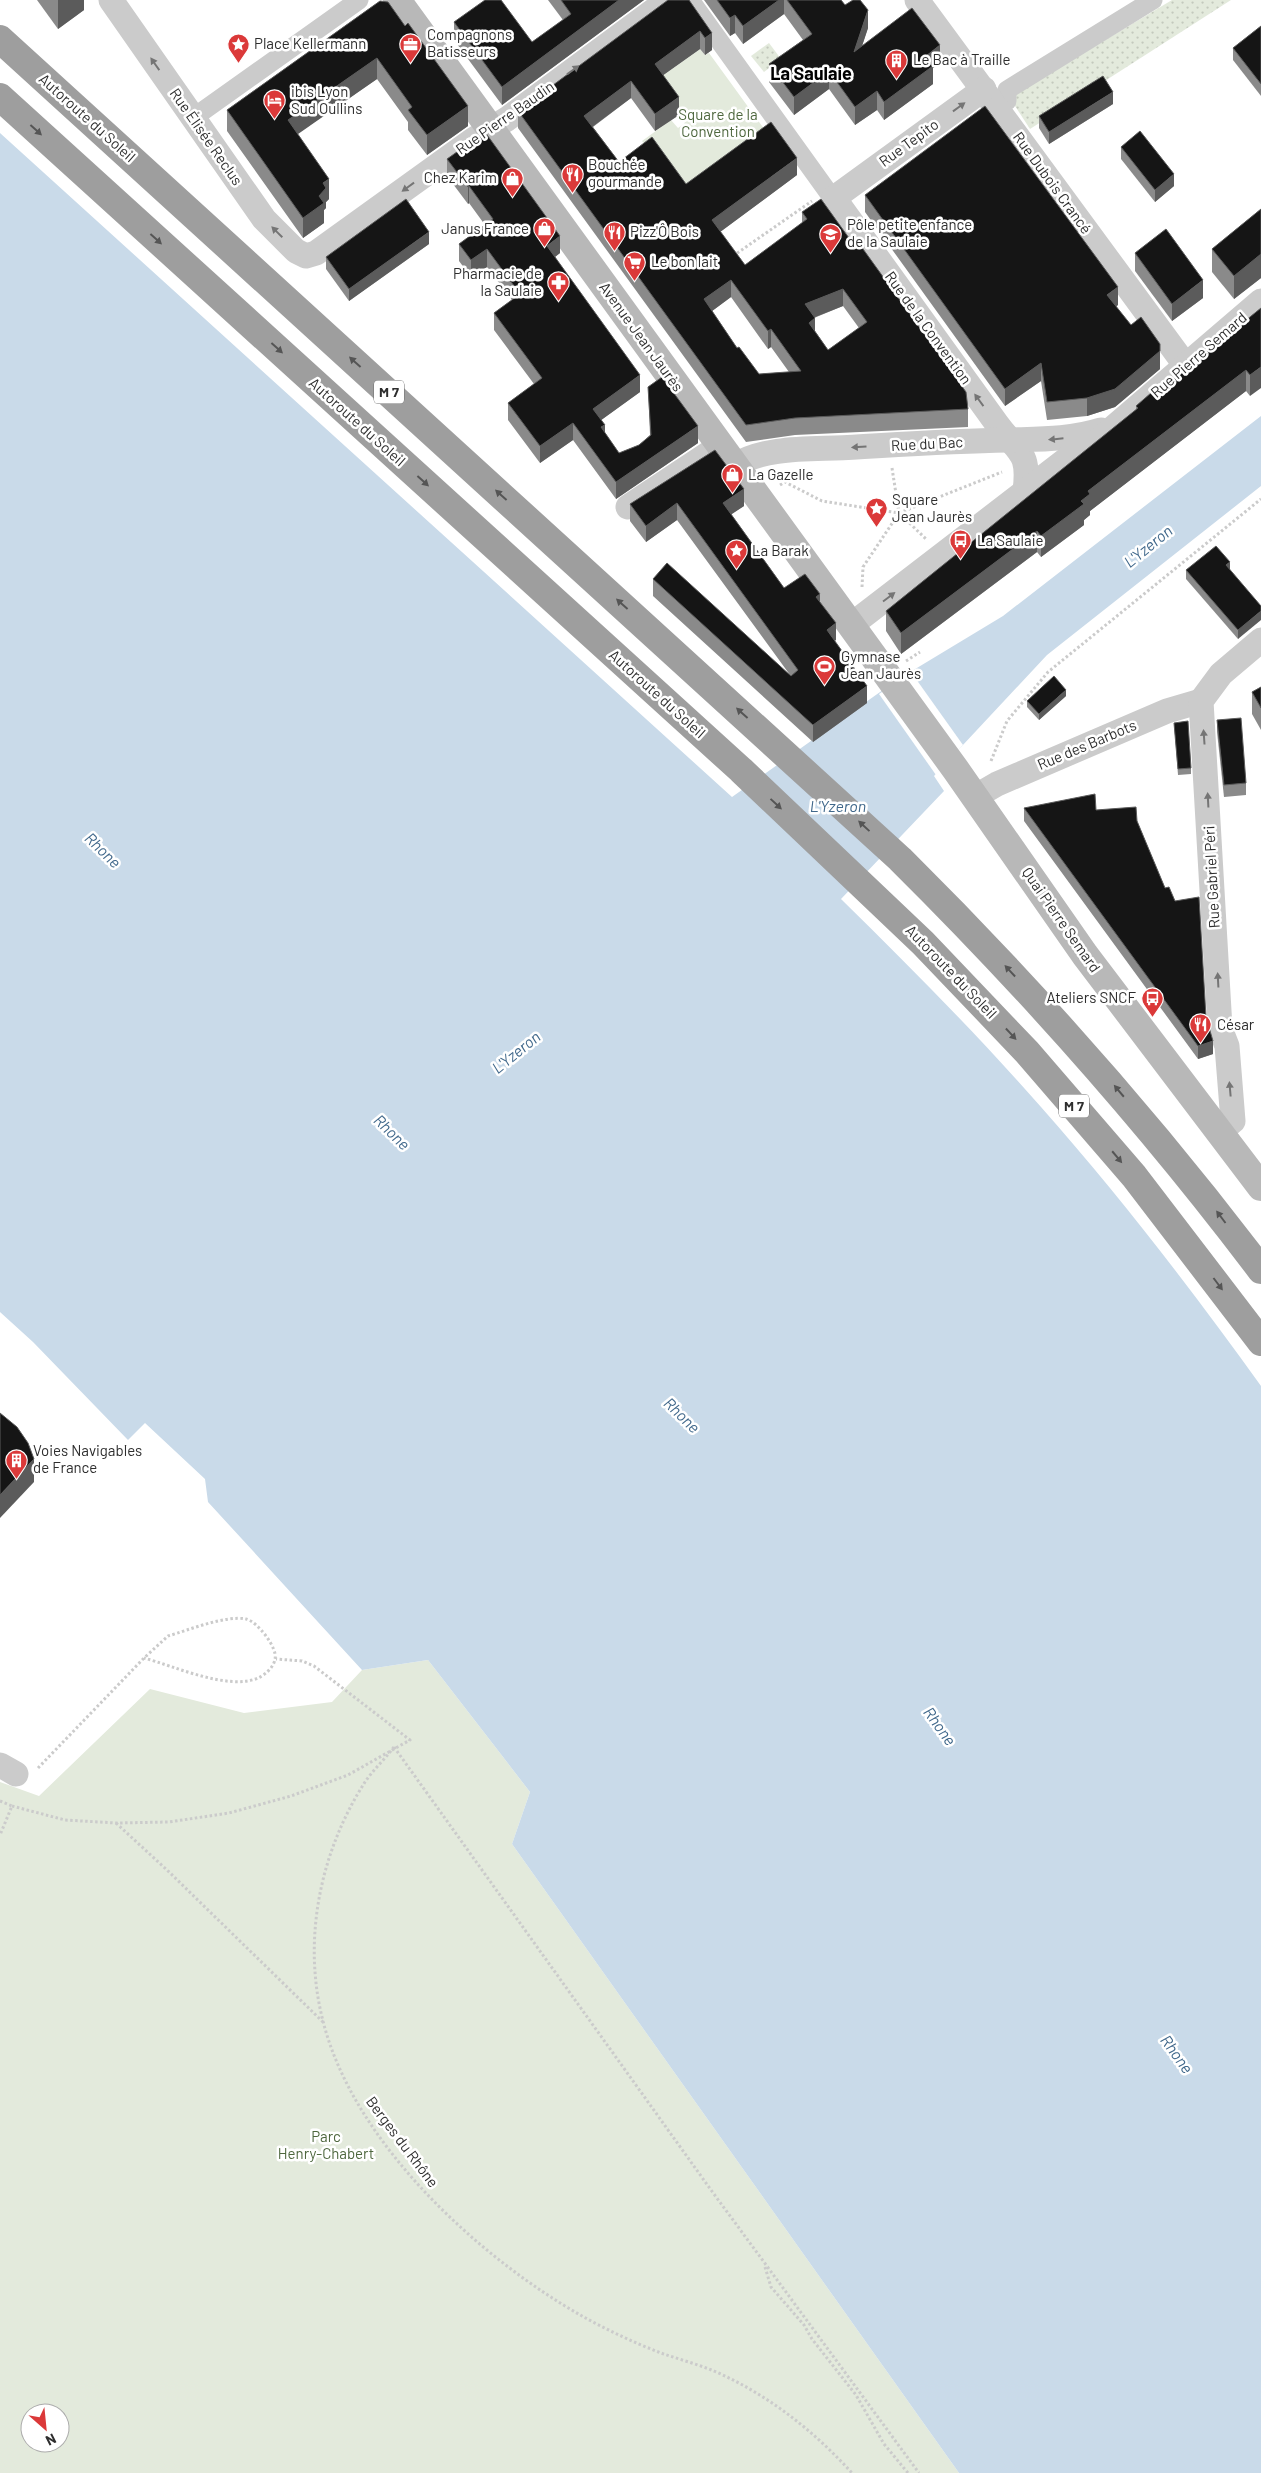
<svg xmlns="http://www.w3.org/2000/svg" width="1261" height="2473" font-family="Barlow,sans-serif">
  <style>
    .grass { fill: url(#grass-dots) }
    .green { fill: #e3eadc; fill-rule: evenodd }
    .water { fill: #c9dae9 }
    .pier { fill: #fff }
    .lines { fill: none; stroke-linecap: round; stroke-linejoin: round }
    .path { stroke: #cbcbcb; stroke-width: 3; stroke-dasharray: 2.5 2.5; stroke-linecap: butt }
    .pedestrian { stroke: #cbcbcb; stroke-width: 19 }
    .minor { stroke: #cbcbcb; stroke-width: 25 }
    .secondary { stroke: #b8b8b8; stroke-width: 28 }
    .trunk { stroke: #9e9e9e; stroke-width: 28 }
    .wall { fill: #8a8a8a; fill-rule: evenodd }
    .shaded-wall { fill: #5b5b5b }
    .building { fill: #151515; stroke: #5b5b5b; fill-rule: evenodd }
    .oneway { fill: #757575 }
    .oneway2 { fill: #555 }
    .labels { text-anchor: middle; stroke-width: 5; stroke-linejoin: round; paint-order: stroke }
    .shield { fill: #fff; stroke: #6d6d6d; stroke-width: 1 }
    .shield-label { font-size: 14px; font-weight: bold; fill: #2e2e2e }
    .poi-label { font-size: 15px; fill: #2e2e2e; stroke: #fff; text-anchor: start }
    .park-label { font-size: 15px; fill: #4e673e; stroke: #fff }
    .street-label { font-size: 15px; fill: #2e2e2e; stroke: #fff }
    .water-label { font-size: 16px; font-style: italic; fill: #40688b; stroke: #fff }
    .quarter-label { font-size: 18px; font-weight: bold; fill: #000; stroke: #fff }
  </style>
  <defs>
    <pattern id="grass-dots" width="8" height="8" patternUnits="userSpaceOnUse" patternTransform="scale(1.25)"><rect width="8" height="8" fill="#e3eadc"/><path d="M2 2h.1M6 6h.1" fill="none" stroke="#c3c9bd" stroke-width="1.8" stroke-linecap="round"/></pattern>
  </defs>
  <rect width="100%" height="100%" fill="#fff"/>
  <g class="grass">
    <path d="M1172 0H1231L1030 129 1015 106 1012 96Z"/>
    <path d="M769 43 781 59 764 72 751 56Z"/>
  </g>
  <g class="green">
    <path d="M700 49 705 55 709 53 765 130 680 193 642 141 671 120 678 128 685 123 655 81Z"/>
    <path d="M428 1660 530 1792 512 1844 959 2473H0V1782L39 1796 150 1689 244 1713 332 1702 362 1670ZM30 2413H60V2443H30Z"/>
  </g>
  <path class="water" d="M0 133 732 797 897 680 1003 616 1261 416V486L1047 655 934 776 944 791 841 899C910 967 977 1034 1041 1107 1119 1195 1192 1290 1261 1386V2473H959L512 1844 530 1792 428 1660 362 1670 208 1502 205 1479 145 1423 128 1440 33 1342 0 1312Z"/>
  <path class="pier" d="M911 672 963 745 936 775 879 694Z"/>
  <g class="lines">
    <g class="path">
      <path d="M733 256 812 201"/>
      <path d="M892 468 899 513 926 539"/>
      <path d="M780 485 785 482 822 501 899 513"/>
      <path d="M862 587 863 567 899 513 1002 472"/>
      <path d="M906 661 920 652"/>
      <path d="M991 761 1007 721 1048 672 1261 499"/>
      <path d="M394 1747C385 1759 373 1770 365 1782 320 1852 302 1940 323 2021 353 2142 478 2257 582 2316 607 2330 635 2343 661 2353 678 2359 697 2364 714 2371 767 2394 813 2430 852 2473"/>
      <path d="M394 1747 711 2190 919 2473"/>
      <path d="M38 1768 144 1658 168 1636C189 1630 225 1615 246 1619 257 1621 278 1648 275 1659 274 1667 265 1675 258 1678 228 1691 174 1666 144 1658"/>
      <path d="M0 1801 12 1806 0 1835"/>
      <path d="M12 1806 65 1820 116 1823 169 1822 229 1813 291 1796 348 1775 410 1740 314 1666 302 1661 276 1659"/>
      <path d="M116 1823 167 1870 323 2022"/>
      <path d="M765 2267 771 2287 804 2325 812 2339 856 2395 884 2444 908 2473"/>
    </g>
    <g class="pedestrian">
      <path d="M690 0 828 192 834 198"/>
      <path d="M1007 101V90L1153 0"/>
      <path d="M193 118 359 0"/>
    </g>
    <g class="minor">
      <path d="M111 0 264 219 296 251 306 256 316 253 473 140 507 119 668 0"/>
      <path d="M917 0 1186 366"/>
      <path d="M984 89 834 198 997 424C1019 454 1030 451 1025 491"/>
      <path d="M734 466C762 448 803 449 835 448 892 445 949 441 1007 440 1039 439 1069 440 1101 430"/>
      <path d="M628 507 720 446"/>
      <path d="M850 626 1071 456 1093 445 1261 301"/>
      <path d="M977 799 985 791 997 784 1167 711 1201 701"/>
      <path d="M1220 1132 1233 1121 1227 1046 1220 1028 1201 701 1221 674 1261 640"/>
      <path d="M0 1765 16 1774"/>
    </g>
    <path class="secondary" d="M397 0 956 770 1085 955 1261 1187"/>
    <g class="trunk">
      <path d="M0 39 900 859C1031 989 1150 1123 1261 1270"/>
      <path d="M0 97 741 770 923 943 1027 1052 1134 1176 1261 1342"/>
    </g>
  </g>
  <g class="wall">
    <path d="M37 0H84V10L58 29Z"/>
    <path d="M548 0H644L502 105 454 40V22L532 42 563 20Z"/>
    <path d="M689 0 712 50 705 55 700 49 663 75 679 115 655 131 631 98 593 127 619 162 686 184 797 175 720 232 745 265 802 223V212L968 409V427L795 435 746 442 518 128V111ZM731 297 768 349 771 347 789 372 759 374 737 348 712 311ZM843 306 859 328 828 350 815 331 814 318Z"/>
    <path d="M704 0H841L845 5 868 28 862 46 940 63 933 68V84L884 120 877 110 855 125 829 89 794 115 769 82V64L803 40 784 14 743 44 735 33 730 36Z"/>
    <path d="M380 1 468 126 427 155 408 130V122L377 79 297 134 329 199 326 202V208L324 210V223L303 238 227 131V110Z"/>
    <path d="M1261 26V96L1233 60V48Z"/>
    <path d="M1113 104 1049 144 1039 128V116Z"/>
    <path d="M1121 147 1174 186 1155 202 1121 159Z"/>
    <path d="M447 159 560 253 555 257 640 392 601 420 605 433 619 453 639 445 650 435 648 387 698 443 616 499 573 440 540 463 508 420V403L534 384 494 330V313L512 300 487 267 471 277 459 261V244L485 225 469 203 468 204 447 176Z"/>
    <path d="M865 195 1118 305 1116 306 1160 369 1115 407 1087 416 1047 420 1041 381 1005 406 865 212Z"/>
    <path d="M1261 209V278L1234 299 1212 272V249Z"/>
    <path d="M429 244 349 301 326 269V257Z"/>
    <path d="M1135 253 1203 298 1172 321 1135 271Z"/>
    <path d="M1261 308 1250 396 1246 391 1090 511V515L1084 520V525L1041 557 1037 552 901 654 886 631V611L1136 410V406L1159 391Z"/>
    <path d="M715 450 744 506 731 514 784 588 820 602 836 640 834 641 867 703 813 742 653 596V579L790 675 677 520 646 542 630 521V504Z"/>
    <path d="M1186 570 1261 606 1238 639 1186 579Z"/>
    <path d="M1261 687V730L1252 714V692Z"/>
    <path d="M1066 696 1039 720 1027 707V701Z"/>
    <path d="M1217 720 1246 783V795L1224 797 1217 732Z"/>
    <path d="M1174 723 1191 768V774L1178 775Z"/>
    <path d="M1024 808 1096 810 1137 821 1165 888 1175 901 1206 1017 1213 1054 1198 1059 1024 821Z"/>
  </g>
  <g class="shaded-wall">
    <path d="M58 0H84V10L58 29Z"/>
    <path d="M619 0H644L502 105V87Z"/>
    <path d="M779 0H784V14L743 44V26Z"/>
    <path d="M868 10V28L854 70V52Z"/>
    <path d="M735 15V33L730 36V18Z"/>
    <path d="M700 31V49L655 81V64Z"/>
    <path d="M712 33V50L705 55V38Z"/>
    <path d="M940 45V63L933 68V84L884 120V102L926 56Z"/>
    <path d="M377 58V79L288 141V120Z"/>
    <path d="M829 71V89L794 115V97Z"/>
    <path d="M631 81V98L584 133V116Z"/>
    <path d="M877 91V110L855 125V107Z"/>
    <path d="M1113 92V104L1049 144V132Z"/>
    <path d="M679 97V115L655 131V114Z"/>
    <path d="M468 106V126L427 155V135Z"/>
    <path d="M797 158V175L712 238V220Z"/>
    <path d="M1174 174V186L1155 202V190Z"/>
    <path d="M329 179V199L326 202V208L324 210V223L303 238V218L323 183Z"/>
    <path d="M469 186V203L468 204V187Z"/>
    <path d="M429 232V244L349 301V289Z"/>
    <path d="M560 236V253L547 263V246Z"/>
    <path d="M487 249V267L471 277V260Z"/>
    <path d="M1261 254V278L1234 299V276Z"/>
    <path d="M731 280V297L704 317V299Z"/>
    <path d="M1203 280V298L1172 321V304Z"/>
    <path d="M1118 287V305L1107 313V295Z"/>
    <path d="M843 289V306L805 321V304Z"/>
    <path d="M815 318V336L809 323Z"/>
    <path d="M771 329V347L768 349V331Z"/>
    <path d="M1160 344V369L1115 407 1087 416V398Z"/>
    <path d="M1041 363V381L1005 406V389Z"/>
    <path d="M1261 367V388L1250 396V375Z"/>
    <path d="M1246 370V391L1090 511V515L1084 520V525L1041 557V536L1081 501 1088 491Z"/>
    <path d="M640 375V392L593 426V409Z"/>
    <path d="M573 423V440L540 463V446Z"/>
    <path d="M605 425V442L601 427Z"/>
    <path d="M698 426V443L616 499V482Z"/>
    <path d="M744 489V506L723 520V503Z"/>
    <path d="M677 503V520L646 542V526Z"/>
    <path d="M1037 531V552L901 654V633Z"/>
    <path d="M1230 562V571L1226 565Z"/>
    <path d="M820 594V611L816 597Z"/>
    <path d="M1261 611V620L1238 639V630Z"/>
    <path d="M836 623V640L827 647V630Z"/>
    <path d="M867 686V703L813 742V725Z"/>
    <path d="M1066 690V696L1039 720V714Z"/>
    <path d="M1213 1041V1054L1198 1059V1046Z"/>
    <path d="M34 1459V1482L0 1518V1495Z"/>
  </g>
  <g class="building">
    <path d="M485 0H501L532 42 571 14 561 0H619L502 87 454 22Z"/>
    <path d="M668 0H689L712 33 705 38 700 31 655 64 679 97 655 114 631 81 584 116 619 162 652 137 686 184 771 122 797 158 712 220 745 265 807 219 802 212 821 199 854 245 858 242 966 392 968 409 795 418 746 425 518 111ZM731 280 768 331 771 329 801 371 759 374 739 347 737 348 704 299ZM843 289 867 322 828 350 809 323 815 318 805 304Z"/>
    <path d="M717 0H779L743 26 735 15 730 18Z"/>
    <path d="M787 0H841L845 5 853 0H860L868 10 854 52 912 8 940 45 926 56 933 66 884 102 877 91 855 107 829 71 794 97 769 64 812 34Z"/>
    <path d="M380 1 388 2 405 26 408 23 468 106 427 135 408 110 412 107 377 58 288 120 329 179 323 183 326 188 319 196 324 203 303 218 227 110Z"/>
    <path d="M1261 26V84L1233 48Z"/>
    <path d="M1103 76 1113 92 1049 132 1039 116Z"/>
    <path d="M985 106 1118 287 1107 295 1131 325 1141 317 1160 344V351L1115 389 1087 398 1047 402 1041 363 1005 389 865 195Z"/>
    <path d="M1140 131 1174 174 1155 190 1121 147Z"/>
    <path d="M485 132 560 236 547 246 640 375 593 409 605 425 601 427 619 453 639 445 651 435 648 387 662 377 698 426 616 482 573 423 540 446 508 403 542 378 494 313 520 294 487 249 471 260 459 244 493 219 469 186 468 187 447 159Z"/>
    <path d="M406 199 429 232 349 289 326 257Z"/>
    <path d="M1261 209V254L1234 276 1212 249Z"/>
    <path d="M1166 229 1203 280 1172 304 1135 253Z"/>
    <path d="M1261 308V367L1250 375 1246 370 1088 491 1090 494 1081 501 1084 504 1041 536 1037 531 901 633 886 611 1138 408 1136 406 1159 386V391Z"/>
    <path d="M715 450 744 489 723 503 784 588 805 574 820 594 816 597 836 623 827 630 867 686 813 725 653 579 667 563 791 676 798 670 677 503 646 526 630 504Z"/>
    <path d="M1216 546 1230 562 1226 565 1261 606V611L1238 630 1186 570Z"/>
    <path d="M1054 676 1066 690 1039 714 1027 701Z"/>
    <path d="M1261 687V708L1252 692Z"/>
    <path d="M1241 718 1246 783 1224 785 1217 720Z"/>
    <path d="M1188 721 1191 768 1178 769 1174 723Z"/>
    <path d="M1095 794 1096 810 1136 807 1137 821 1165 888 1169 887 1175 901 1199 897 1206 1017 1213 1041 1198 1046 1024 808Z"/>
    <path d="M0 1413 17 1427 28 1443 34 1459 0 1495Z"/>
  </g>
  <defs><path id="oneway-solid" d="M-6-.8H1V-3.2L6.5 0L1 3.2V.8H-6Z" transform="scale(1.25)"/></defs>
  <g class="oneway">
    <use href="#oneway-solid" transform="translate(155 64) rotate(-125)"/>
    <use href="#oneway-solid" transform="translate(573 70) rotate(-36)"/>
    <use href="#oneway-solid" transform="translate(959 107) rotate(-36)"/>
    <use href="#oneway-solid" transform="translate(408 187) rotate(144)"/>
    <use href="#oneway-solid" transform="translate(277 232) rotate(-135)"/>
    <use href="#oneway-solid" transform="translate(979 400) rotate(-126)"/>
    <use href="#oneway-solid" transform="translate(1056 439) rotate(174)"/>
    <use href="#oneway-solid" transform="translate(859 447) rotate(177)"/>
    <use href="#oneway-solid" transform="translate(889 597) rotate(-37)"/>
    <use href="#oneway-solid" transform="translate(1204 737) rotate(-94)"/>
    <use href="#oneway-solid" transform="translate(1208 800) rotate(-93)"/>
    <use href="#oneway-solid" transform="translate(1218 980) rotate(-93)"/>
    <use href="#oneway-solid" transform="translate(1230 1089) rotate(-95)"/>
  </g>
  <g class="oneway2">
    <use href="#oneway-solid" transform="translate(36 130) rotate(42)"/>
    <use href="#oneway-solid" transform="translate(156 239) rotate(42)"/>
    <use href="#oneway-solid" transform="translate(277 348) rotate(42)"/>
    <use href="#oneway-solid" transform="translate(355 362) rotate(-138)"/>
    <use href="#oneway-solid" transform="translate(423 481) rotate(42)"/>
    <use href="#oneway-solid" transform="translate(501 495) rotate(-138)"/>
    <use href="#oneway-solid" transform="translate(622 604) rotate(-138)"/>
    <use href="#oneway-solid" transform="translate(742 713) rotate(-138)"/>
    <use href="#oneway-solid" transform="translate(776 804) rotate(43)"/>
    <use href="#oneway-solid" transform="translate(864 826) rotate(-137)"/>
    <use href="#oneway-solid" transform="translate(1010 971) rotate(-133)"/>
    <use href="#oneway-solid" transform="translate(1011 1034) rotate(47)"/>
    <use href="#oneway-solid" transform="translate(1119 1091) rotate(-130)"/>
    <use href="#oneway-solid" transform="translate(1117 1157) rotate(50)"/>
    <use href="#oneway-solid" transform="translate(1221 1217) rotate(-127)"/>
    <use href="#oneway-solid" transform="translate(1218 1284) rotate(53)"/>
  </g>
  <defs>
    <symbol id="sight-pin" viewBox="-11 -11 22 30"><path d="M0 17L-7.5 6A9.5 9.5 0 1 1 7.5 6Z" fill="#db3939" stroke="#fff"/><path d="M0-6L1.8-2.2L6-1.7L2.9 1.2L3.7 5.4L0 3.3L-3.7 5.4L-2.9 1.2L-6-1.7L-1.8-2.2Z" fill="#fff"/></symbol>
    <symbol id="office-pin" viewBox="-11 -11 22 30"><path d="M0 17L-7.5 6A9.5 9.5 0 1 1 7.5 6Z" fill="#db3939" stroke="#fff"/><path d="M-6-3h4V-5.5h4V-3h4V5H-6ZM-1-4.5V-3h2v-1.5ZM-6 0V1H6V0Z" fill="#fff"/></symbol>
    <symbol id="building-pin" viewBox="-11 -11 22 30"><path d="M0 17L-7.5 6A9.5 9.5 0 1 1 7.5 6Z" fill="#db3939" stroke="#fff"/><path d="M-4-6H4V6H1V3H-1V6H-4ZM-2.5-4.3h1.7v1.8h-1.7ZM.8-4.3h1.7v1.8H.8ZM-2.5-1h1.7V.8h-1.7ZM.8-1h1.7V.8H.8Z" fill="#fff"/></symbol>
    <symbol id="hotel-pin" viewBox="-11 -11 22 30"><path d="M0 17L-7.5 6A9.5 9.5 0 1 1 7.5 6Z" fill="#db3939" stroke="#fff"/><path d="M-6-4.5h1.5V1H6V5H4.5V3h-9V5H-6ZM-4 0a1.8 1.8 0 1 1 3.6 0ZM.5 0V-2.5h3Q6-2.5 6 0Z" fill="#fff"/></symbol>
    <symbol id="restaurant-pin" viewBox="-11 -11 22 30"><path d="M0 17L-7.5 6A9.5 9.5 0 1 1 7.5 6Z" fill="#db3939" stroke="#fff"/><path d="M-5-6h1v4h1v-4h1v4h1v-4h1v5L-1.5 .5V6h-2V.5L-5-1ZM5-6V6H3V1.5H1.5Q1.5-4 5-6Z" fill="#fff"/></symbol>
    <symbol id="shop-pin" viewBox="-11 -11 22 30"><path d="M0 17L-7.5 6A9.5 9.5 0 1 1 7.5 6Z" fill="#db3939" stroke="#fff"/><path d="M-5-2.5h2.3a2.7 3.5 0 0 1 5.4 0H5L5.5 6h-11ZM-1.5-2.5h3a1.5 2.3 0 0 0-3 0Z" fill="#fff"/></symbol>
    <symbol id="school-pin" viewBox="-11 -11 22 30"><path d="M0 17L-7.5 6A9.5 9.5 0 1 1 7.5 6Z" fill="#db3939" stroke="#fff"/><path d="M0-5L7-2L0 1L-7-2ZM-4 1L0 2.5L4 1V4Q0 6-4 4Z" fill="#fff"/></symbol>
    <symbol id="supermarket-pin" viewBox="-11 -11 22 30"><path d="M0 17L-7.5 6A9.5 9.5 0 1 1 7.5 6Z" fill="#db3939" stroke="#fff"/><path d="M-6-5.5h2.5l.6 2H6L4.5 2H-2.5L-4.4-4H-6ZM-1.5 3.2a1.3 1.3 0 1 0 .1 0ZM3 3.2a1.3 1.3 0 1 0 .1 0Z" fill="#fff"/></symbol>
    <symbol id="pharmacy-pin" viewBox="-11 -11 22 30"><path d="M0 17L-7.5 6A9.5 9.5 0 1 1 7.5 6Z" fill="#db3939" stroke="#fff"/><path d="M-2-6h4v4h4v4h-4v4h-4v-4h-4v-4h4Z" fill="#fff"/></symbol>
    <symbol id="bus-pin" viewBox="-11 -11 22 30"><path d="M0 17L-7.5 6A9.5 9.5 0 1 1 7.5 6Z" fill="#db3939" stroke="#fff"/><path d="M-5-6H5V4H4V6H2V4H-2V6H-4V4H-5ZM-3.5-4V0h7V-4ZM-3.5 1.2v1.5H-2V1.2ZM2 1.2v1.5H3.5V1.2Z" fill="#fff"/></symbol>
    <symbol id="stadium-pin" viewBox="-11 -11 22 30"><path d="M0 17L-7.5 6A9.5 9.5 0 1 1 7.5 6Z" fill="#db3939" stroke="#fff"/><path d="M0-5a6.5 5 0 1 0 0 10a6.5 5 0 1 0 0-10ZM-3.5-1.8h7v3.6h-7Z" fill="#fff"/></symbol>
  </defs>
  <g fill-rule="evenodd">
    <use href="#sight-pin" x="226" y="32" width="25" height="34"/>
    <use href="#office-pin" x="398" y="32" width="25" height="34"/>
    <use href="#building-pin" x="884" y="48" width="25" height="34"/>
    <use href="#hotel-pin" x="262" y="88" width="25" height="34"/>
    <use href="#restaurant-pin" x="560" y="162" width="25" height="34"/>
    <use href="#shop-pin" x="500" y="166" width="25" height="34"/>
    <use href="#shop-pin" x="532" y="216" width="25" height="34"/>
    <use href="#restaurant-pin" x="602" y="220" width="25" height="34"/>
    <use href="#school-pin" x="818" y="222" width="25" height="34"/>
    <use href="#supermarket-pin" x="622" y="250" width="25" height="34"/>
    <use href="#pharmacy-pin" x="546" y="270" width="25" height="34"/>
    <use href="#shop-pin" x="720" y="462" width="25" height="34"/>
    <use href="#sight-pin" x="864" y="496" width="25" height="34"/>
    <use href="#bus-pin" x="948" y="528" width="25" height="34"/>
    <use href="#sight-pin" x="724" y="538" width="25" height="34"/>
    <use href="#stadium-pin" x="812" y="654" width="25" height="34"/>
    <use href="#bus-pin" x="1140" y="986" width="25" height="34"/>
    <use href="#restaurant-pin" x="1188" y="1012" width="25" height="34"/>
    <use href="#building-pin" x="4" y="1448" width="25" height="34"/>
  </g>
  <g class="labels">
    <g class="shield">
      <rect x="374" y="380.5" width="30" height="23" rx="4"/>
      <rect x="1059" y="1094.5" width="30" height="23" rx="4"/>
    </g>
    <g class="shield-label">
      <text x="389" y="397">M 7</text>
      <text x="1074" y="1111">M 7</text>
    </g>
    <g class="poi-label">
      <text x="427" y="40">Compagnons<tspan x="427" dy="17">Batisseurs</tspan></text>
      <text x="254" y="49">Place Kellermann</text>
      <text x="913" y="65">Le Bac à Traille</text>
      <text x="291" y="97">ibis Lyon<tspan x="291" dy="17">Sud Oullins</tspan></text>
      <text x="588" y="170">Bouchée<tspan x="588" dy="17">gourmande</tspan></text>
      <text x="497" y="183" text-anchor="end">Chez Karim</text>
      <text x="847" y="230">Pôle petite enfance<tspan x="847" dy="17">de la Saulaie</tspan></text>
      <text x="529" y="234" text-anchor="end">Janus France</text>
      <text x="630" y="237">Pizz'Ô Bois</text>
      <text x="651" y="267">Le bon lait</text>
      <text x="542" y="279" text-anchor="end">Pharmacie de<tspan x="542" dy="17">la Saulaie</tspan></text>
      <text x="748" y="480">La Gazelle</text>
      <text x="892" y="505">Square<tspan x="892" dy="17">Jean Jaurès</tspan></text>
      <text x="977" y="546">La Saulaie</text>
      <text x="752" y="556">La Barak</text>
      <text x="841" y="662">Gymnase<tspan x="841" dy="17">Jean Jaurès</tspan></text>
      <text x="1136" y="1003" text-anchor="end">Ateliers SNCF</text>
      <text x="1217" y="1030">César</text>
      <text x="33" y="1456">Voies Navigables<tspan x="33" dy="17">de France</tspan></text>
    </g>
    <g class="park-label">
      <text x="718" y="120">Square de la<tspan x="718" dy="17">Convention</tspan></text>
      <text x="326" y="2142">Parc<tspan x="326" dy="17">Henry-Chabert</tspan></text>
    </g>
    <g class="street-label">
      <text transform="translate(87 118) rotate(42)" y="5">Autoroute du Soleil</text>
      <text transform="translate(505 118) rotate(-35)" y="5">Rue Pierre Baudin</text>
      <text transform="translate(206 137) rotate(55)" y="5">Rue Élisée Reclus</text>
      <text transform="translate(909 143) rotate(-36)" y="5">Rue Tepito</text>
      <text transform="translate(1052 183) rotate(54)" y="5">Rue Dubois Crancé</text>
      <text transform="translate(928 328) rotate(54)" y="5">Rue de la Convention</text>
      <text transform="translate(641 337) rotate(54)" y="5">Avenue Jean Jaurès</text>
      <text transform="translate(1199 355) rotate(-41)" y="5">Rue Pierre Semard</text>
      <text transform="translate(357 422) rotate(42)" y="5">Autoroute du Soleil</text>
      <text transform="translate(927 444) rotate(-3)" y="5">Rue du Bac</text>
      <text transform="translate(657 694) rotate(42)" y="5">Autoroute du Soleil</text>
      <text transform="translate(1087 745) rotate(-23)" y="5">Rue des Barbots</text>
      <text transform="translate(1212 877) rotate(-93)" y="5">Rue Gabriel Péri</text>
      <text transform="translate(1061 920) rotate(55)" y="5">Quai Pierre Semard</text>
      <text transform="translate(951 972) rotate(46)" y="5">Autoroute du Soleil</text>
      <text transform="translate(402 2142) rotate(53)" y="5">Berges du Rhône</text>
    </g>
    <g class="water-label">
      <text transform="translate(1148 546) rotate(-39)" y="6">L'Yzeron</text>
      <text x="838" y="812">L'Yzeron</text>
      <text transform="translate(103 850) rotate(44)" y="6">Rhone</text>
      <text transform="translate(516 1052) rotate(-39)" y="6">L'Yzeron</text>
      <text transform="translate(392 1132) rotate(44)" y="6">Rhone</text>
      <text transform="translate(682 1415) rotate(44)" y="6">Rhone</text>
      <text transform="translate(940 1726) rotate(54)" y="6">Rhone</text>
      <text transform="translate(1177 2054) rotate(54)" y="6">Rhone</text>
    </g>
    <g class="quarter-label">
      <text x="811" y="80">La Saulaie</text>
    </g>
  </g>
  <g transform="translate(45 2428) rotate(153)"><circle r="24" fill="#ffffff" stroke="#ababab"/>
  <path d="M0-4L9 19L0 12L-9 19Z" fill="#db3939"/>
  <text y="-8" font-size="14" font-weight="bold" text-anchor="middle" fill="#2e2e2e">N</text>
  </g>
</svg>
